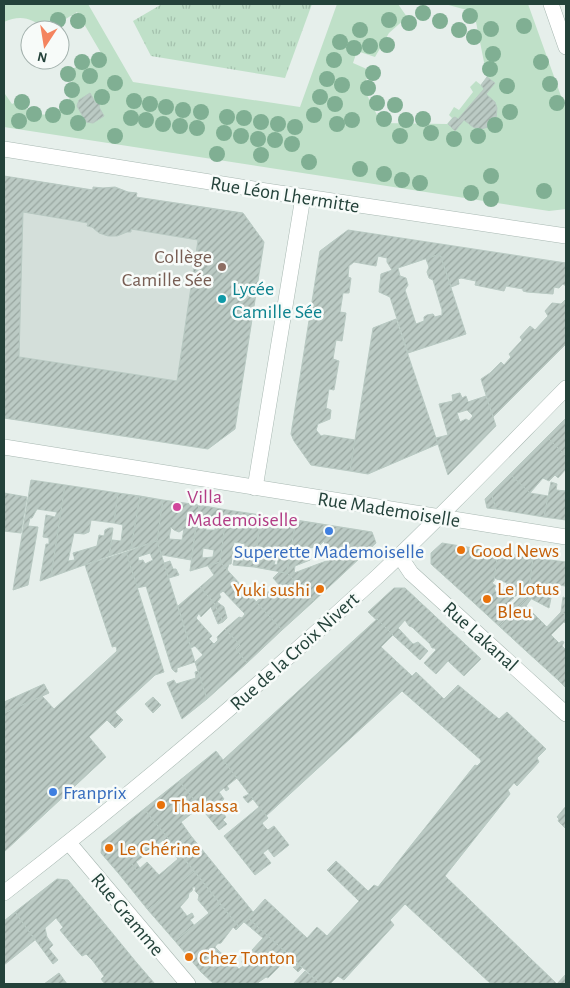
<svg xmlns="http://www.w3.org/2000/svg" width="570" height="988" font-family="'Alegreya Sans',sans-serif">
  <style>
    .built { fill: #d4dfda }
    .grass { fill: url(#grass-tufts) }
    .green { fill: #bfe0c8 }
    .building { fill: url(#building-hatch); stroke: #b8c9c2; fill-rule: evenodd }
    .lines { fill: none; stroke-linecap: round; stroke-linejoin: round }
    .minor-casing { stroke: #a8b8b2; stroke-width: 16 }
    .minor { stroke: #fff; stroke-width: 15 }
    .tree { fill: #80af93 }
    .education-dot { fill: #8d6e63; stroke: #f7fbf9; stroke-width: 2 }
    .culture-dot { fill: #0f9aa8; stroke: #f7fbf9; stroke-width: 2 }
    .hotel-dot { fill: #d1479c; stroke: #f7fbf9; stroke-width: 2 }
    .shop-dot { fill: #3f7fe0; stroke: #f7fbf9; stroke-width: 2 }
    .food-dot { fill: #e8710a; stroke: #f7fbf9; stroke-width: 2 }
    .labels { text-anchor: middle; stroke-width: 5; stroke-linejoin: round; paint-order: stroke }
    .street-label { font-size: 20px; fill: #24423a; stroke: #f7fbf9 }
    .education-label { font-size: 20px; fill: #785e54; stroke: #f7fbf9; text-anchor: end }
    .culture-label { font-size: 20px; fill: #0d838f; stroke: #f7fbf9; text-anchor: start }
    .hotel-label { font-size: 20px; fill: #b23c85; stroke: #f7fbf9; text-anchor: start }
    .food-label { font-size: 20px; fill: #c56008; stroke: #f7fbf9; text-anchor: start }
    .shop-label { font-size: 20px; fill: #366cbe; stroke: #f7fbf9 }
  </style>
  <defs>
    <pattern id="grass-tufts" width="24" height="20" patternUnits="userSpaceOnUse" patternTransform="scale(1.25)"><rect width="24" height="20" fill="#bfe0c8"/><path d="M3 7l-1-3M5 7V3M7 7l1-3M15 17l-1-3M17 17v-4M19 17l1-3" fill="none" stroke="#a4c1ad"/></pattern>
    <pattern id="building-hatch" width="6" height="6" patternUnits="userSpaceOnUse" patternTransform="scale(1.25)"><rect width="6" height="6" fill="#bbcac4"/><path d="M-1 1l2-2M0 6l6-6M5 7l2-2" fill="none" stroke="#98a6a0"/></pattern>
  </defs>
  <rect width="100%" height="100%" fill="#e6efeb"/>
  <path class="built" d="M4 176 92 190 93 187 103 188 115 187 128 192 137 193 136 197 243 213 264 242 235 429 208 449 4 418Z"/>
  <path class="grass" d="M162 4H312L285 78 151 56 133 21Z"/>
  <path class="green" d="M4 4H88L133 82 300 107 337 4H398L407 17 389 33 375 57 357 51 353 63 369 70 364 89 381 123 447 124 452 118 449 115 454 107 459 110 473 92 470 87 476 81 481 85 487 77 474 12 445 4H528L566 110V209L549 211 4 127V95L5 94 12 104 18 101C43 131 84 107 69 71L101 53 77 12 48 30H44C33 17 19 15 4 22Z"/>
  <g class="building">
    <path d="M487 77 495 83 486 94 495 102 497 108 496 119 488 127 481 129 473 127 464 120 455 131 448 124 453 118 455 117 458 119 484 89 481 85Z"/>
    <path d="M90 93 95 102 100 103 99 107 104 116 93 123 86 122 77 106 79 100Z"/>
    <path d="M4 176 93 190V187L103 188 115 187 128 192 137 193 136 197 243 213 264 242 235 429 208 449 4 418ZM23 212 88 223 87 226 92 227 99 233 108 236H117L127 232H131V229L198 240 177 381 19 357Z"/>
    <path d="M348 230 566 263V286L563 284 559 288 554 287 553 294 527 292 523 291V289L506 286 504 291 475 285 476 281 461 278 458 279 459 284 451 287 440 254 392 270 387 262V258L378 256 376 266 354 262 349 266 348 277 351 278 349 293H343L340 312 346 313 342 341 336 340 333 359 339 361 334 390 329 389 326 408 331 410 330 419 318 424 316 430 321 436 324 435 355 440 350 471 311 465 294 441 291 434 320 251Z"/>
    <path d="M440 254 466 334 408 353 390 297 379 292 381 274 398 268 400 276 406 278 408 285 405 290 416 324 424 321V317L427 315 433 314 435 317 442 315V310L433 280 429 278 427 272 429 267 426 259Z"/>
    <path d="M566 299V344L493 417 481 379 490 373 501 362 504 365 511 357 509 354 522 340 520 337 530 326 535 330 548 316 545 311 552 303 561 304Z"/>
    <path d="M396 319 438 444 368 474 350 471 373 328Z"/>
    <path d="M460 393 462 398 466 396 468 402 486 396 496 426 448 475 436 438 448 435 439 404 453 401 452 395ZM467 410 473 416 469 421 466 419 460 422 457 413Z"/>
    <path d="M566 418V456L547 437Z"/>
    <path d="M547 437 566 456V469L558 478 555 475 549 481 543 478 530 493 510 474Z"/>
    <path d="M510 474 530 493 548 496 544 517 496 509 491 493Z"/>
    <path d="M31 480 65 485 51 577 40 581 46 544H49V538L43 537 46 515 55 517 57 512 37 509 32 518H30L28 526 38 527 28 585 13 590Z"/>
    <path d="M551 482 557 484 556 490 566 491V520L544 517Z"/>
    <path d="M65 485 118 493 114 523 91 520 89 532 84 534 74 533 68 561 75 560 73 553 97 546 99 535 104 536 105 530 109 528H113L109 556 51 577Z"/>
    <path d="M4 493 27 497 21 533 4 531Z"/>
    <path d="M118 493 140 496 131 549 109 556 112 540 121 541 123 525 114 523Z"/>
    <path d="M491 493 496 509 487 508 485 499Z"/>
    <path d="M140 496 163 500 157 541 131 549Z"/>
    <path d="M163 500 199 505 191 560 162 555 157 541ZM171 527 174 530 179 532 184 529 182 540 169 539Z"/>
    <path d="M199 505 227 510 220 562 190 571ZM207 523 215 525V530H206ZM203 548 214 550 213 557 202 558Z"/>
    <path d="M227 510 261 515 254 567 233 565 234 560 243 561 245 544 234 542 231 564H229L227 570 220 562Z"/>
    <path d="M261 515 296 520 287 573 254 567 255 563H259L261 556 276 557 274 564 277 565 280 551 257 546Z"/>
    <path d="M296 520 372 532 376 543 314 601 287 573ZM324 541 329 560 294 573 295 566 310 560 307 549 320 545Z"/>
    <path d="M157 541 195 662 177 668V672H175L172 669 146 586 137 588 126 552ZM150 553 153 560 145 564 143 560 139 561 138 557Z"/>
    <path d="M442 543 498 552 494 581 473 602 431 564V553Z"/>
    <path d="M126 552 164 672 155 675 115 712 123 720 115 728 107 720 89 737 106 757 4 852V713L42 696 54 709 117 651 116 646 112 647V646L85 565Z"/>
    <path d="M498 552 533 558 528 597 499 626 473 602 492 583 496 586 494 589 496 592 500 589 505 590 507 583 494 578ZM516 587 521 588V596L511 606 508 603 514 598 512 596H516L519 592Z"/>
    <path d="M533 558 566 562 565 586 547 583 545 596 551 598 549 608 528 597Z"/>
    <path d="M170 561 173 569H176L179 575 169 578 164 563Z"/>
    <path d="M220 562 282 630 247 663 236 649 240 645 225 629 239 617 242 618 245 614 223 591 219 594 221 597 217 602 224 607 227 618 223 622 214 603 200 587 214 575 208 566Z"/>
    <path d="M279 572 287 573 314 601 282 630 256 602 271 589 275 593 281 587 273 578Z"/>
    <path d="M200 587 214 603 223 622 218 624 211 607 201 617 199 613 196 618 212 636 209 639 214 644 218 640 217 637 225 629 240 645 236 649 247 663 207 699 195 662 203 655 195 646 191 648 178 606Z"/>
    <path d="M394 588H405L481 659 464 676 448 661 436 674 424 663 436 650 435 648H432L430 644 412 627 409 626 405 620 398 628 399 629 413 644 418 642 428 651 420 660 368 612Z"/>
    <path d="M528 597 531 599 526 606 547 627 525 650 499 626Z"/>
    <path d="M563 597 566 598 565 606 566 615 561 612Z"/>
    <path d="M561 612 566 615V624L564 622 551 635 559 643 562 641 564 642 562 646 566 650V669L557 679 525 650Z"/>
    <path d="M377 619 393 635 381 647 412 676 416 672 444 699 458 685 499 719 507 712 546 749 537 758 539 762 517 786 514 783 508 790 510 794 445 876 557 984 566 974V984H491L405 904 390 920 394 925 344 980 338 976 330 984H321L248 918 265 899 307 938 317 927 327 936 359 901 327 870 336 861 368 891 374 885 378 887 475 765 477 766 481 762V760L402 691 266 816 223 760Z"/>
    <path d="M566 669V688L557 679Z"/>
    <path d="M198 671 207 699 182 719 167 683 174 680 176 684 196 678 195 672Z"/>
    <path d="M44 684 49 693 4 713V702Z"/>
    <path d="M153 697 161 705 153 713 145 704Z"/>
    <path d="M216 751 237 778 227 786 229 789 226 791 224 788 219 792 224 799 217 805 226 817 223 820 227 824 219 830 179 781Z"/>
    <path d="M179 781 200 807 181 822 191 836 176 848 144 809Z"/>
    <path d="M249 794 253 799 248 803 243 797Z"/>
    <path d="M566 806V829L558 821 559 819 557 817Z"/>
    <path d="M259 807 268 818 262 823 264 826 268 830 274 826 289 845 274 857 268 849 263 853 271 863 255 875 224 836Z"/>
    <path d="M144 809 171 842 167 845 163 840 136 862 140 868 137 871 132 864 119 874 101 853 102 842Z"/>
    <path d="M191 836 253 912 239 927 176 848Z"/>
    <path d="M178 852 194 871 148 910 119 874 132 864 137 871 147 862 159 875 178 859 175 855Z"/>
    <path d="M194 871 220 904 209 913 198 900 199 895 195 891 196 887H193L192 891 189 893 188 898 180 907 187 916 192 913 194 917 190 920 194 925 175 941 148 910Z"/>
    <path d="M57 879 68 880 104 923 74 947 60 930 63 927 56 918 45 928 47 937 53 945 49 949 58 960 53 964 15 912Z"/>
    <path d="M220 904 239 927 236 930 233 927 221 943 217 944 215 947 219 951 201 972 175 941Z"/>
    <path d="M15 912 35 940 4 965V921Z"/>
    <path d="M248 918 290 956 268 978 266 977 256 984H214L201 972 219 951 239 969 243 966 242 961 263 938 244 922Z"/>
    <path d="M104 923 136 962 155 984H105L101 979 104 976 93 961 86 954 82 956 74 947Z"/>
    <path d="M297 963 302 968 298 972 293 967Z"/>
    <path d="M305 971 321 984H293Z"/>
    <path d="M59 973 67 984H44Z"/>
  </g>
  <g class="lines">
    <defs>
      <g id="minor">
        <path d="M551 4 566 47"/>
        <path d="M4 149 266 191 566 236"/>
        <path d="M4 447 566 537"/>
        <path d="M255 488 303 197"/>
        <path d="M399 555 411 573 566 714"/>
        <path d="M69 843 188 984"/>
        <path d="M4 893C133 793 258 687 378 576 443 515 504 451 566 388"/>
      </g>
    </defs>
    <use href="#minor" class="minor-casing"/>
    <use href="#minor" class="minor"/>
  </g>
  <g class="tree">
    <circle cx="423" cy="13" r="8"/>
    <circle cx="470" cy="16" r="8"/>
    <circle cx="58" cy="20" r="8"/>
    <circle cx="389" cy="20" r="8"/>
    <circle cx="78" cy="21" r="8"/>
    <circle cx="440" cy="21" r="8"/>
    <circle cx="409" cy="23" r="8"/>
    <circle cx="524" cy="26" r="8"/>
    <circle cx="491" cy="29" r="8"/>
    <circle cx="360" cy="30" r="8"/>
    <circle cx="459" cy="30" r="8"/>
    <circle cx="474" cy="37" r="8"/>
    <circle cx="340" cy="42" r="8"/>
    <circle cx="387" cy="45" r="8"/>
    <circle cx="370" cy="46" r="8"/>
    <circle cx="354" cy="48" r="8"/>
    <circle cx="493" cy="54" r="8"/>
    <circle cx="99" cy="60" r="8"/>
    <circle cx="334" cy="60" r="8"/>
    <circle cx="82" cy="62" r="8"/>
    <circle cx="541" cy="62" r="8"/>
    <circle cx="490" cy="69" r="8"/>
    <circle cx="373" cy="73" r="8"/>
    <circle cx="68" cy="74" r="8"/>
    <circle cx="90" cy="76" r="8"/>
    <circle cx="327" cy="79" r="8"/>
    <circle cx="115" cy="83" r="8"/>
    <circle cx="550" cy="84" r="8"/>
    <circle cx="342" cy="85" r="8"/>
    <circle cx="507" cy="86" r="8"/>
    <circle cx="368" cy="88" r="8"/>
    <circle cx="72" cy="90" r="8"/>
    <circle cx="102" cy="97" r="8"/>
    <circle cx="320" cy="97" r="8"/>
    <circle cx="134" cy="101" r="8"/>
    <circle cx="22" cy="102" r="8"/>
    <circle cx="377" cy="103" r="8"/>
    <circle cx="557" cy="103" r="8"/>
    <circle cx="150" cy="104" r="8"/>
    <circle cx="335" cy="104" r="8"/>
    <circle cx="395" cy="105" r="8"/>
    <circle cx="67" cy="107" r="8"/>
    <circle cx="166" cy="107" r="8"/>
    <circle cx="183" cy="110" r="8"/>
    <circle cx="201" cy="112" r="8"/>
    <circle cx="510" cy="112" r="8"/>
    <circle cx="34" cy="114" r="8"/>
    <circle cx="53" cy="115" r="8"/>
    <circle cx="314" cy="115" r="8"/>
    <circle cx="227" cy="117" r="8"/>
    <circle cx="131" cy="118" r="8"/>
    <circle cx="244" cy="118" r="8"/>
    <circle cx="384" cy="119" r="8"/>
    <circle cx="423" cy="119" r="8"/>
    <circle cx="146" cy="120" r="8"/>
    <circle cx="352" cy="120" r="8"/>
    <circle cx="406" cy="120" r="8"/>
    <circle cx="19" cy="121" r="8"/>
    <circle cx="261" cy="122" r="8"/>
    <circle cx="78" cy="123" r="8"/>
    <circle cx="163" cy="124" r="8"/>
    <circle cx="278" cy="124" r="8"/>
    <circle cx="337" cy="124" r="8"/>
    <circle cx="495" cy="125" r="8"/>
    <circle cx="180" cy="126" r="8"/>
    <circle cx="295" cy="127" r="8"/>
    <circle cx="197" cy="128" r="8"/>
    <circle cx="224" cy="133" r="8"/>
    <circle cx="431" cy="133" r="8"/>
    <circle cx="115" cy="136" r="8"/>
    <circle cx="241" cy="136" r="8"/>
    <circle cx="400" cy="136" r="8"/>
    <circle cx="478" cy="136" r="8"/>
    <circle cx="258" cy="139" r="8"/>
    <circle cx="454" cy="139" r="8"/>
    <circle cx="275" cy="140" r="8"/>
    <circle cx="292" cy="144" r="8"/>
    <circle cx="217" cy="154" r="8"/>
    <circle cx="261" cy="155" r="8"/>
    <circle cx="309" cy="162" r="8"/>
    <circle cx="360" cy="169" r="8"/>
    <circle cx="384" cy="174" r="8"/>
    <circle cx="491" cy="176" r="8"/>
    <circle cx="402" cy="180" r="8"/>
    <circle cx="420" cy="183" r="8"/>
    <circle cx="544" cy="191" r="8"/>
    <circle cx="471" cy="193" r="8"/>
    <circle cx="491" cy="199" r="8"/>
  </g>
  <circle class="education-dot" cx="222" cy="267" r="5"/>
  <circle class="culture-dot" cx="222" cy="299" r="5"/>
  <circle class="hotel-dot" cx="177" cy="507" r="5"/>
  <g class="shop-dot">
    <circle cx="329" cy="531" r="5"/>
    <circle cx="53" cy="792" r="5"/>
  </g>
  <g class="food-dot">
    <circle cx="461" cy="550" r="5"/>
    <circle cx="320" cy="589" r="5"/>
    <circle cx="487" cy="599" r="5"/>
    <circle cx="161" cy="805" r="5"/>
    <circle cx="109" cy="848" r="5"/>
    <circle cx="189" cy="957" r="5"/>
  </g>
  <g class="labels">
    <g class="street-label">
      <text transform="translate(285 194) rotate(9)" y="7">Rue Léon Lhermitte</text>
      <text transform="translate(389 509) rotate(9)" y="7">Rue Mademoiselle</text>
      <text transform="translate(481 636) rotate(42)" y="7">Rue Lakanal</text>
      <text transform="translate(294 651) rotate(-42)" y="7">Rue de la Croix Nivert</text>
      <text transform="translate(128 914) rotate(50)" y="7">Rue Gramme</text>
    </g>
    <g class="education-label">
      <text x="212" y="263">Collège<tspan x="212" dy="23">Camille Sée</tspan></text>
    </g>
    <g class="culture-label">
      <text x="232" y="295">Lycée<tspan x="232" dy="23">Camille Sée</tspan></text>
    </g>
    <g class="hotel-label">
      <text x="187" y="503">Villa<tspan x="187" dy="23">Mademoiselle</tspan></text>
    </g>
    <g class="food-label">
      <text x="471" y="557">Good News</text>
      <text x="497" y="595">Le Lotus<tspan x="497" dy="23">Bleu</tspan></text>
      <text x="310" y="596" text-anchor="end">Yuki sushi</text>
      <text x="171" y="812">Thalassa</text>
      <text x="119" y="855">Le Chérine</text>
      <text x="199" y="964">Chez Tonton</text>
    </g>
    <g class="shop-label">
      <text x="329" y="558">Superette Mademoiselle</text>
      <text x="63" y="799" text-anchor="start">Franprix</text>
    </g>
  </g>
  <rect width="570" height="988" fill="none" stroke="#24423a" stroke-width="10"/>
  <g transform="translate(45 45) rotate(192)"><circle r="24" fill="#f7fbf9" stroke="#a3b1ad"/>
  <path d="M0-4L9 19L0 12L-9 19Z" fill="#f4845f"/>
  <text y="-8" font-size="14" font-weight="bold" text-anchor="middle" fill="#24423a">N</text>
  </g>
</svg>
